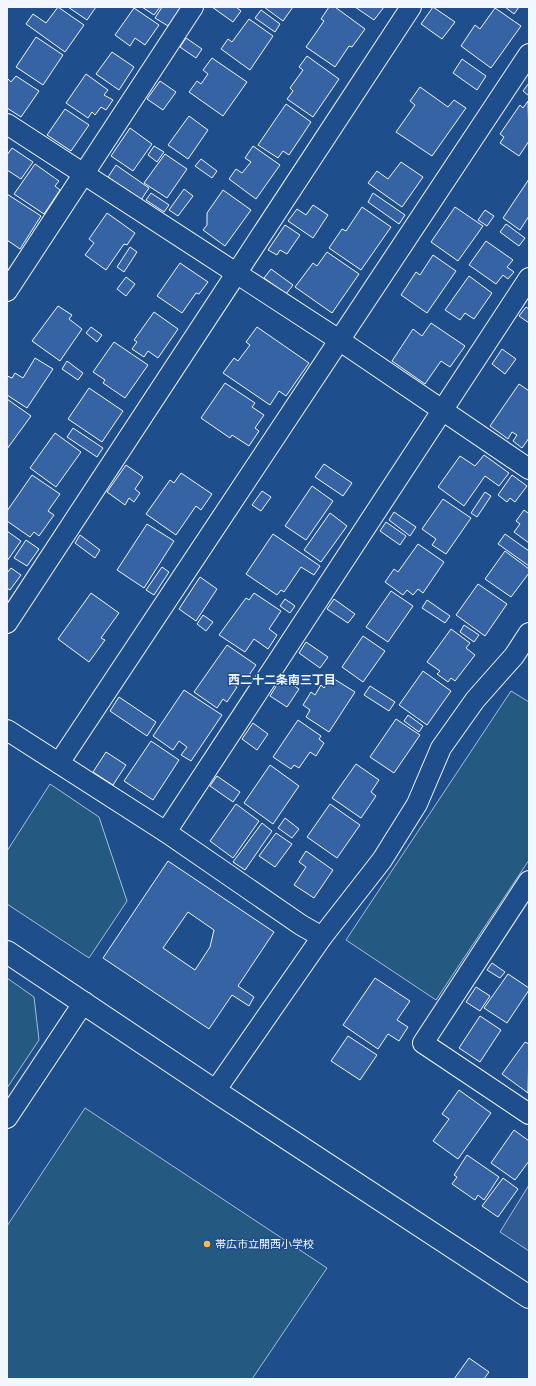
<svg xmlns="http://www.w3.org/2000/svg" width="536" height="1386" font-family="'IBM Plex Sans','Noto Sans JP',sans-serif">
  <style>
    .green { fill: #245a82; stroke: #a8bbd7 }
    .parking { fill: #305b95; stroke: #a8bbd7 }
    .building { fill: #3563a3; stroke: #f2f6ff; fill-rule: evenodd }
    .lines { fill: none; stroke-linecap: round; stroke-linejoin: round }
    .street-casing { stroke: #f2f6ff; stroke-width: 22 }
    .secondary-casing { stroke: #f2f6ff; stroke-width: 24 }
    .street { stroke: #1f4e8c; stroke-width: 20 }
    .secondary { stroke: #1f4e8c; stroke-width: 22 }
    .poi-dot { fill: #ffb74d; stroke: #1f4e8c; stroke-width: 1.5 }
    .labels { text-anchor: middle; stroke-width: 3; stroke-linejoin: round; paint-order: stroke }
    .poi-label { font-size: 11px; fill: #f2f6ff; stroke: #1f4e8c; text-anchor: start }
    .neighbourhood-label { font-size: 12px; font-weight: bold; fill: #f2f6ff; stroke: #1f4e8c }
  </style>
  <rect width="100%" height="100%" fill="#1f4e8c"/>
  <g class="green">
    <path d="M511 691 529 702V860L436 1000 346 940Z"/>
    <path d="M50 784 99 817 127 901 89 958 7 904V851Z"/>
    <path d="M7 978 34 997 39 1040 7 1088Z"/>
    <path d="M85 1108 327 1268 252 1379H7V1226Z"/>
  </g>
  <path class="parking" d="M529 1185V1251L500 1232Z"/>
  <g class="building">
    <path d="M58 7 84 25 65 52 26 24 33 14 46 23Z"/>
    <path d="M68 7H96L87 20Z"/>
    <path d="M142 7H160L154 15Z"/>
    <path d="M162 7H181L168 26 155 18Z"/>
    <path d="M212 7H236L241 11 233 22Z"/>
    <path d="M264 7H293L283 21Z"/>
    <path d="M329 7H335L365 29 352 47 349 46 335 67 306 47 324 21 321 19Z"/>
    <path d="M355 7H384L374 20Z"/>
    <path d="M433 7 455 22 442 39 421 24Z"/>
    <path d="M505 7H519L514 14Z"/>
    <path d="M134 8 159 25 145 45 135 38 130 46 115 35Z"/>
    <path d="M495 8 521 26 491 68 461 46 475 25 480 29Z"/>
    <path d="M261 10 280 24 275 32 255 18Z"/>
    <path d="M249 19 273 36 250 70 221 49 228 39 232 42Z"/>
    <path d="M36 37 63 55 43 85 16 67Z"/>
    <path d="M186 38 202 49 196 58 180 47Z"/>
    <path d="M112 52 134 67 119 90 96 74Z"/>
    <path d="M307 56 339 79 313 117 287 99 293 91 290 88 303 70 299 67Z"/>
    <path d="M212 58 247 82 223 116 189 92 197 81 201 84 208 74 203 70Z"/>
    <path d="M462 59 486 76 477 90 453 73Z"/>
    <path d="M86 74 108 90 104 95 113 100 106 110 101 107 95 115 92 112 88 118 66 103Z"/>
    <path d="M16 76 39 91 21 117 7 108V81L8 79 11 82Z"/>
    <path d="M160 81 176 92 163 110 147 99Z"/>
    <path d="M529 83V96L523 91Z"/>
    <path d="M420 87 448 107 454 100 466 108 432 156 396 132 415 105 410 101Z"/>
    <path d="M528 101 529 141 519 156 500 143 504 137 500 134 520 105 523 108Z"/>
    <path d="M286 104 311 122 289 155 283 151 278 158 258 145Z"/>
    <path d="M65 109 89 125 71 151 47 135Z"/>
    <path d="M189 116 208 130 188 159 168 145Z"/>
    <path d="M130 128 152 144 133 171 111 156Z"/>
    <path d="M154 146 164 152 157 162 148 155Z"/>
    <path d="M253 146 280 165 256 199 229 179 236 169 242 173 251 162 245 158Z"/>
    <path d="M12 148 33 162 21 179 7 170V155Z"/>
    <path d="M165 154 187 169 167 198 144 183Z"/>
    <path d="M201 159 217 171 212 178 195 166Z"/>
    <path d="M401 162 423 177 402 207 368 183 377 171 388 179Z"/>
    <path d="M35 164 59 181 55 186 60 190 44 214 14 194Z"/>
    <path d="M116 165 149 188 141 200 108 177Z"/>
    <path d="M529 179V216L520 230 503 218Z"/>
    <path d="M184 189 193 196 178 216 169 210Z"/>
    <path d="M223 190 251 210 225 246 203 230 207 225V213Z"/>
    <path d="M151 193 169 205 164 212 146 200Z"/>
    <path d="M373 193 405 215 399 224 368 202Z"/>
    <path d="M7 194 41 216 20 249 7 240Z"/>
    <path d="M313 205 328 215 313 238 288 221 297 209 306 215Z"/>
    <path d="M362 207 391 227 361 270 329 248 342 229 346 231Z"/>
    <path d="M455 207 483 226 458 261 431 242Z"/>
    <path d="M485 210 494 216 487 226 478 220Z"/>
    <path d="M107 213 135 233 127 245 124 244 106 270 85 255 94 243 89 239Z"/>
    <path d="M506 224 525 238 519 246 500 232Z"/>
    <path d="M285 225 300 235 287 254 280 250 277 255 268 250Z"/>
    <path d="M486 241 513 260 507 267 514 272 508 279 503 275 496 284 469 265Z"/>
    <path d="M130 247 137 252 124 272 117 267Z"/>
    <path d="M327 252 359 274 332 313 295 287 313 263 317 266Z"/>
    <path d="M433 255 456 271 427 313 401 295 416 272 420 275Z"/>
    <path d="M180 263 208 282 199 294 196 293 182 313 157 296Z"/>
    <path d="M271 269 293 285 286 294 264 278Z"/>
    <path d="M469 276 492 293 474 319 465 313 460 320 445 310Z"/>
    <path d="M126 277 135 284 126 296 117 289Z"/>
    <path d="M58 306 72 315 69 319 82 329 60 361 32 341Z"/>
    <path d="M526 307 529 309V323L519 316Z"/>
    <path d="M154 312 178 329 158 358 148 351 144 357 132 349 137 342 134 340Z"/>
    <path d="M431 323 465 346 450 367 441 361 425 384 392 361 413 329 422 336Z"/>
    <path d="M91 327 102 335 97 342 86 333Z"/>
    <path d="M257 327 309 363 286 396 279 391 270 405 223 373 234 358 238 361 250 345 246 342Z"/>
    <path d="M114 342 148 365 125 398 103 383 105 380 93 372Z"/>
    <path d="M502 349 516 359 505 374 492 364Z"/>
    <path d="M35 358 53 369 27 408 7 395V376L12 378 15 373 23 378Z"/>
    <path d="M67 361 83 373 78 380 62 369Z"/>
    <path d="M225 383 255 403 252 407 264 415 255 428 259 431 249 446 232 435 230 438 201 418Z"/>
    <path d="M519 384 529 391V438L522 448 513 441 517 435 512 432 508 439 490 426Z"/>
    <path d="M89 388 123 411 102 442 68 419Z"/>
    <path d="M7 399 31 416 7 449Z"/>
    <path d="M73 428 103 448 97 457 67 437Z"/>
    <path d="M55 433 81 452 56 487 30 468Z"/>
    <path d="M484 455 509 473 499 486 485 476 464 506 438 487 460 456 475 466Z"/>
    <path d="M324 464 352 483 343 496 315 477Z"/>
    <path d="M126 465 143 477 135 489 140 493 134 502 129 498 125 505 107 492Z"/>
    <path d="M181 473 212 494 201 510 196 506 176 535 146 514 170 480 174 483Z"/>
    <path d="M32 475 60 494 48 511 54 515 39 536 34 532 30 537 7 521V511Z"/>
    <path d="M512 475 527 486 515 502 510 498 507 502 498 495Z"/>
    <path d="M312 486 333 501 306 540 285 526Z"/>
    <path d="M262 491 271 497 261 511 252 505Z"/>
    <path d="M485 492 491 496 477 517 471 513Z"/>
    <path d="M443 499 471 518 446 554 432 545 436 539 422 529Z"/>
    <path d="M524 510 528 513 529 511V543L514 532 520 524 516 521Z"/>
    <path d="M394 512 416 527 410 536 389 520Z"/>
    <path d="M330 513 347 526 321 562 304 550Z"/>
    <path d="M386 522 406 536 400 545 380 531Z"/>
    <path d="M147 524 174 541 144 588 117 570Z"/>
    <path d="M7 531 21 541 7 561Z"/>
    <path d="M273 534 320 566 314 575 301 567 284 592 281 590 277 595 246 574Z"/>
    <path d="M505 534 529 551V566L498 544Z"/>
    <path d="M80 535 100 550 95 558 75 543Z"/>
    <path d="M26 540 39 549 27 566 14 558Z"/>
    <path d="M418 544 444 562 423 593 418 589 413 595 407 590 403 595 385 582 394 569 398 572Z"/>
    <path d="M505 551 529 569V573L511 597 485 579Z"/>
    <path d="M162 567 169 572 154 595 146 590Z"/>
    <path d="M11 568 21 575 10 590 7 588V573Z"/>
    <path d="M200 577 217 589 196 621 179 609Z"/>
    <path d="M478 584 507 604 485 636 456 615Z"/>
    <path d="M391 591 413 606 388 642 366 627Z"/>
    <path d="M91 593 119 613 101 638 105 640 89 662 58 639Z"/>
    <path d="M254 593 281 611 269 629 277 635 268 649 254 639 245 652 219 635 246 598 249 600Z"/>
    <path d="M285 599 295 606 290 613 280 606Z"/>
    <path d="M334 599 355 614 348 623 327 609Z"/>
    <path d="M427 600 450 616 445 623 422 608Z"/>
    <path d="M203 615 213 622 206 631 197 624Z"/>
    <path d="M464 625 479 635 474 642 460 632Z"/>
    <path d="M451 629 470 643 466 648 475 655 455 681 451 678 448 682 437 674 440 671 427 662Z"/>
    <path d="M363 636 385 651 363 682 342 667Z"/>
    <path d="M306 642 328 657 320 668 299 653Z"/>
    <path d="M227 645 256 665 247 678 241 674 233 684 237 687 227 702 223 699 217 708 194 692Z"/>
    <path d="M423 671 451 691 427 725 399 705Z"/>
    <path d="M282 677 299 689 287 707 270 696Z"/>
    <path d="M331 677 355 692 329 732 306 717 310 710 303 705 311 692 315 695 321 685 324 688Z"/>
    <path d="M370 686 395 702 389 711 364 695Z"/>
    <path d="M184 690 222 715 191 761 181 755 187 747 179 741 173 750 153 736Z"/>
    <path d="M119 697 156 722 147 736 110 711Z"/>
    <path d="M408 715 423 726 419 732 404 721Z"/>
    <path d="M396 719 420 735 394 773 370 757Z"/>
    <path d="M298 720 321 736 319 739 324 743 316 756 310 752 299 768 294 765 291 769 273 757Z"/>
    <path d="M253 723 268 734 257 750 242 739Z"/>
    <path d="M151 741 179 760 153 800 124 781Z"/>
    <path d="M106 752 126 765 113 785 93 772Z"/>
    <path d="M356 764 379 780 371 792 376 796 361 818 332 798Z"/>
    <path d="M270 765 299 786 273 824 244 803Z"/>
    <path d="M217 776 240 792 233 802 210 786Z"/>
    <path d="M236 804 259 821 233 858 210 841Z"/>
    <path d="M330 804 360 825 337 858 307 837Z"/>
    <path d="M285 818 299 829 292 838 278 828Z"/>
    <path d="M262 823 272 831 245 870 233 862Z"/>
    <path d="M276 833 292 844 275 867 259 856Z"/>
    <path d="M306 851 333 870 314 898 294 885 306 867 299 862Z"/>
    <path d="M168 861 274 932 238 986 254 997 249 1006 232 995 209 1029 103 958ZM188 912 214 930 210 947 195 970 163 948Z"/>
    <path d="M492 963 505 972 500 978 487 970Z"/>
    <path d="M508 974 529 988V990L507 1023 484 1008Z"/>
    <path d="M375 978 410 1001 397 1020 408 1027 399 1041 388 1034 378 1049 343 1025Z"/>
    <path d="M476 987 490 996 480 1011 466 1002Z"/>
    <path d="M480 1016 501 1030 480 1062 459 1048Z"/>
    <path d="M348 1036 377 1055 360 1080 331 1061Z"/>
    <path d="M525 1042 529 1044 528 1093 502 1074Z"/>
    <path d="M459 1090 491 1113 458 1159 433 1141 449 1119 442 1114Z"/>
    <path d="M514 1130 529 1141V1161L515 1180 491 1163Z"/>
    <path d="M467 1155 499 1177 484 1200 478 1195 475 1200 452 1184 457 1177 454 1175Z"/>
    <path d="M503 1178 518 1189 498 1217 482 1206Z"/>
    <path d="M469 1358 489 1372 484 1379H454Z"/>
  </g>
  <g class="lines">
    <defs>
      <g id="street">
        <path d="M7 124 339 340 529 469"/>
        <path d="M7 291 193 7"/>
        <path d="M7 623 411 7"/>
        <path d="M7 730 166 832 301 925 322 937"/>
        <path d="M59 763 529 54"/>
        <path d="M166 832 529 278"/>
        <path d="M529 881 423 1043 529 1114"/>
        <path d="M215 1091 322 937 382 860 417 804 441 748 475 700 514 656 529 633"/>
        <path d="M7 1118 84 1002"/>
      </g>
      <path id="secondary" d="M7 952 215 1091 529 1297"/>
    </defs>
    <use href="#street" class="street-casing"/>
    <use href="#secondary" class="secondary-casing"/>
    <use href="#street" class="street"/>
    <use href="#secondary" class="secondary"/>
  </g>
  <circle class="poi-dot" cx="207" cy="1244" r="4"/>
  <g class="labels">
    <g class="poi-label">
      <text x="215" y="1248">帯広市立開西小学校</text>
    </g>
    <g class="neighbourhood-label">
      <text x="282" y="684">西二十二条南三丁目</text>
    </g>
  </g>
  <rect width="536" height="1386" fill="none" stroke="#f2f6ff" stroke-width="16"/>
</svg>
